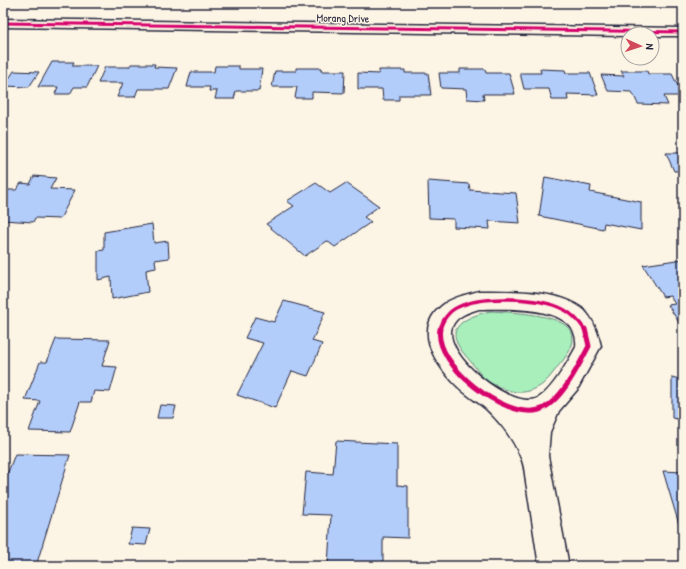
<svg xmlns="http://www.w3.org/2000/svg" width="686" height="569" font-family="'Patrick Hand',sans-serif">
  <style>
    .green { fill: #a8efbc; stroke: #65887c }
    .building { fill: #b3cdfb; stroke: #22223b }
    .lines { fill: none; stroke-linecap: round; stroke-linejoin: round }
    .minor-casing { stroke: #22223b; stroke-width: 3 }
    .minor { fill: #fcf5e5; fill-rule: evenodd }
    .cycleway-far2-casing { stroke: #fcf5e5; stroke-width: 5 }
    .cycleway-far1-casing { stroke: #fcf5e5; stroke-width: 6 }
    .cycleway-casing { stroke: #fcf5e5; stroke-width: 8 }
    .cycleway-far2 { stroke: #d6006c; stroke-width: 3 }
    .cycleway-far1 { stroke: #d6006c; stroke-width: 3.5 }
    .cycleway { stroke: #d6006c; stroke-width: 5 }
    .labels { text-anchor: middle; stroke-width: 3; stroke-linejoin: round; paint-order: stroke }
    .far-street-label { font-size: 11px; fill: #22223b; stroke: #fcf5e5 }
  </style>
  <rect width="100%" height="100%" fill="#fcf5e5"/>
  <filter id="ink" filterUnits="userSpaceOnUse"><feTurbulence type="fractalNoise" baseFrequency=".025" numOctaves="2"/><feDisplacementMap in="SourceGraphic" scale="8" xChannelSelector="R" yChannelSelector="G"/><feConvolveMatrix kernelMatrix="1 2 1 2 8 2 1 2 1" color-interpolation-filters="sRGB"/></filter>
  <g filter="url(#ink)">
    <path class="green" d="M491 311C517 313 600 313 564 359 557 367 551 377 543 384 528 395 514 394 498 386 494 385 490 383 487 381 481 376 476 368 471 362 466 356 460 350 457 343 447 322 477 314 491 311Z"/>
    <g class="building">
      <path d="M52 62H74L72 66H97L87 87H74L70 94H55L58 87H38Z"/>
      <path d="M131 64H155L154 67 177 68 169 89H138L135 97H117L123 83H98L105 67H129Z"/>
      <path d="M215 66H239V69H262L259 91H236L234 99H215L217 91H209L210 87H187L191 72H214Z"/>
      <path d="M296 68H322L321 71H345L344 93 312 92V98H295L297 87H272L275 71H296Z"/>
      <path d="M460 69H485L486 73H509L515 94H483L484 100 467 99 466 89 441 88 439 73H460Z"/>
      <path d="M540 69 565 70 566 73H590L598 95 567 94 568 100H552L549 89H524L520 73H541Z"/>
      <path d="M379 70H405V73H428L431 95H399V100H383L382 89H358V73L379 74Z"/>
      <path d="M14 71 39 72 29 87 4 86Z"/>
      <path d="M621 71H647L648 74H672L683 96H664L668 105 638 104 632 92 608 91 601 75 624 76Z"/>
      <path d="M666 153H683V171H674Z"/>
      <path d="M34 176 56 178 50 189 75 190 60 219 35 218 33 222 3 220V190H16L21 183 30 184Z"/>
      <path d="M545 177 591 186 590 192 641 202V230L604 223 603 229 539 216Z"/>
      <path d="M428 181 469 184 470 190 516 193 520 223 489 221 490 229 454 227V219L429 218Z"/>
      <path d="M316 183 330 193 346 183 379 206 364 217 371 222 335 247 327 241 305 256 266 224 294 206 287 201Z"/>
      <path d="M152 224 154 243 168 241 169 258 155 260 156 268 146 270 148 292 112 299 111 277 98 280V251L104 250V232Z"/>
      <path d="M683 259V329L668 305 675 304 670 296 663 297 643 265Z"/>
      <path d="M284 301 325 312 312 341 322 344 308 376 292 371 275 408 237 395 263 343 245 338 255 317 274 322Z"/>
      <path d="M56 339 110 340 102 366 117 367 110 392 94 391 91 402H80L70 432 29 431 40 401 25 400 40 362H47Z"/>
      <path d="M682 343H683V420L672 418V377L683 380Z"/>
      <path d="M160 405 176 406 173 418H157Z"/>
      <path d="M336 441 397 444V485L408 486V538L383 537V566H328L331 515 302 514 306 472 333 474Z"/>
      <path d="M15 454 70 455 36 566H3V485Z"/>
      <path d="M663 471 683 472V538Z"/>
      <path d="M132 528 150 529 146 545 128 544Z"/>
    </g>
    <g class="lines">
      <defs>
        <g id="minor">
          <path d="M3 19 683 28V36H652V34H628V36L3 27Z"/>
          <path d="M479 291C511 291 558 289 584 310 594 320 598 333 601 346L577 390 559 411 550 432 548 456 569 566H539C535 540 531 514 527 488 525 478 525 466 521 458 514 440 500 422 486 409 477 401 466 395 457 386 434 363 410 326 447 302 457 296 469 294 479 291ZM479 309C506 309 581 304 576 347 569 360 550 394 536 399 509 408 442 354 452 327 456 316 469 312 479 309Z"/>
        </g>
      </defs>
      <use href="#minor" class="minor-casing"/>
      <use href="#minor" class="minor"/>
      <defs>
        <path id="cycleway-far2" d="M3 23 683 32"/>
        <path id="cycleway-far1" d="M440 330C442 320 449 311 458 307 482 295 539 297 563 309 573 314 579 321 585 330"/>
        <path id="cycleway" d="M440 329C433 364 505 420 539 410 561 403 579 365 589 346L585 329"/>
      </defs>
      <use href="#cycleway-far2" class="cycleway-far2-casing"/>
      <use href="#cycleway-far1" class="cycleway-far1-casing"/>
      <use href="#cycleway" class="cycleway-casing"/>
      <use href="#cycleway-far2" class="cycleway-far2"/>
      <use href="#cycleway-far1" class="cycleway-far1"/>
      <use href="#cycleway" class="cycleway"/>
    </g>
  </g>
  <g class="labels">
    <g class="far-street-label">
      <text transform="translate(343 18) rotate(1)" y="4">Morang Drive</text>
    </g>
  </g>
  <rect width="686" height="569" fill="none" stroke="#fcf5e5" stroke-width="16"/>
  <rect x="8" y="8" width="670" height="553" fill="none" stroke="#22223b" stroke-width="1.5" filter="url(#ink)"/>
  <g transform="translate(640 46) rotate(93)"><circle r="19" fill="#fcf5e5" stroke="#a5a1a1"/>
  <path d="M0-3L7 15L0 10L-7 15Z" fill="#d1495b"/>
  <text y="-6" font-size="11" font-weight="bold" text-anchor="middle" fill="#22223b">N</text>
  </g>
</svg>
